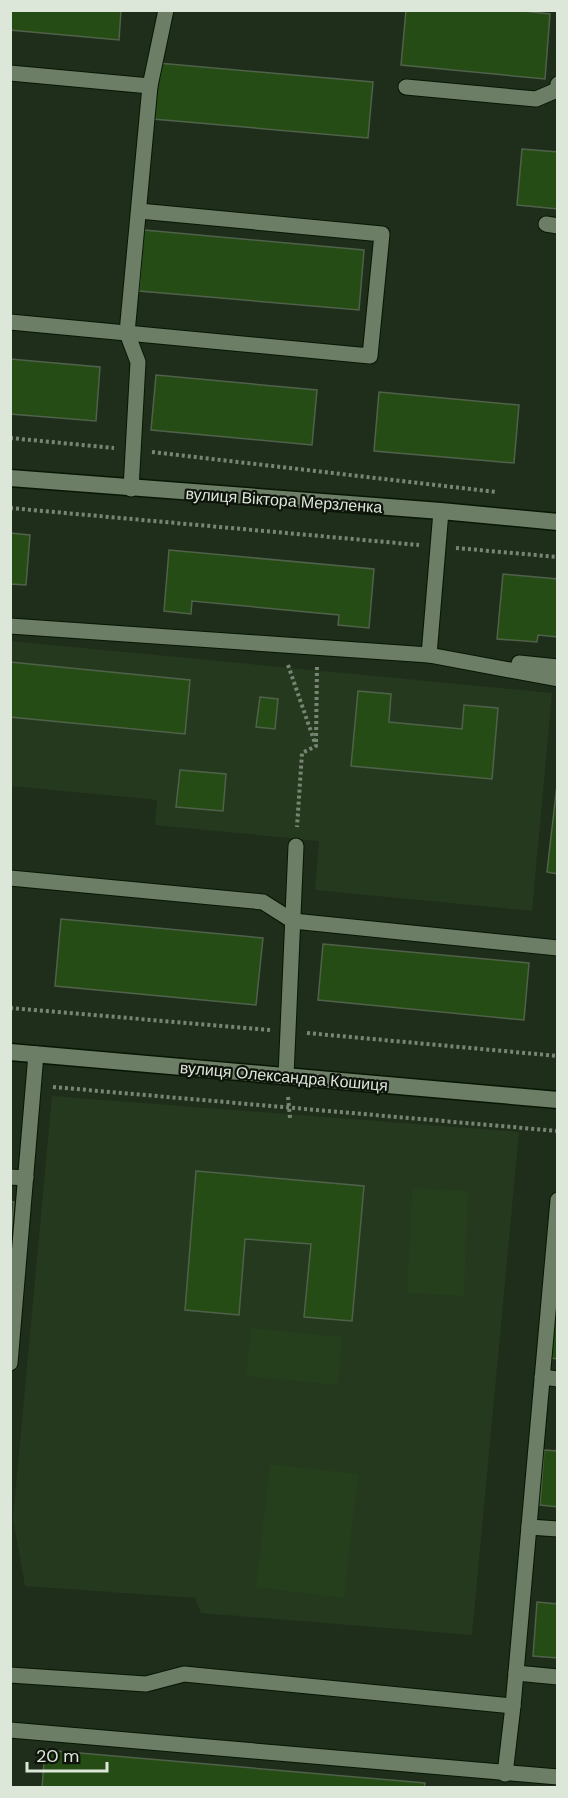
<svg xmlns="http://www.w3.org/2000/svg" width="568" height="1798" font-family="'DM Sans',sans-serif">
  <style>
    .built { fill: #25391e }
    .green { fill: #253f1c }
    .building { fill: #264c16; stroke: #50614a; stroke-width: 1.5 }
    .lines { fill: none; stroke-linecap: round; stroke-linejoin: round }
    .service-casing { stroke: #081604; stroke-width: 17 }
    .minor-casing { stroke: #081604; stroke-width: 19 }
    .path { stroke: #788574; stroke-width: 4; stroke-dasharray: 3 3; stroke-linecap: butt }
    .service { stroke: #6c7e66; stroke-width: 15 }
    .minor { stroke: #6c7e66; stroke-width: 16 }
    .labels { text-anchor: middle; stroke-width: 4.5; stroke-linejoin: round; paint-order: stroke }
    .street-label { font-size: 16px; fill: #dce6d9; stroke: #0e140b }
  </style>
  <rect width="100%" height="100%" fill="#1f2e1a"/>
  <g class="built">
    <path d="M10 641 552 693 532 911 315 890 319 841 155 825 157 800 11 786Z"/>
    <path d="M52 1096 519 1132 472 1635 201 1613 195 1598 25 1586 13 1518Z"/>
  </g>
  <g class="green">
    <path d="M412 1188 468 1191 464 1296 407 1293Z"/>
    <path d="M251 1328 342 1337 338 1385 246 1376Z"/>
    <path d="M270 1464 358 1474 344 1598 256 1587Z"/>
  </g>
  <g class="building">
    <path d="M10 10H121L119 40 10 30Z"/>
    <path d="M406 10H514L550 14 545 79 401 65Z"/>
    <path d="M158 63 373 82 368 138 153 119Z"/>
    <path d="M522 149 558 152V209L517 205Z"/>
    <path d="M144 230 364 250 359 310 139 291Z"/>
    <path d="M10 359 100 367 96 421 10 414Z"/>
    <path d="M156 375 317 390 312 445 151 430Z"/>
    <path d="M379 392 519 405 514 463 374 451Z"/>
    <path d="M10 533 30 535 26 585 10 584Z"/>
    <path d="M169 550 374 569 369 628 338 625 339 615 192 601 191 614 164 611Z"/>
    <path d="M503 574 558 579V637L538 635 537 642 497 639Z"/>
    <path d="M10 662 190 680 185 734 10 717Z"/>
    <path d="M358 691 391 694 389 722 462 729 464 705 498 708 492 779 351 766Z"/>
    <path d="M260 697 278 699 275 729 256 727Z"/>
    <path d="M180 770 226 774 223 811 176 807Z"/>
    <path d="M558 776V874L547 872Z"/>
    <path d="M61 919 263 938 256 1005 55 986Z"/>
    <path d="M323 944 529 963 524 1020 318 1000Z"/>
    <path d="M196 1171 364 1186 352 1321 304 1317 311 1244 245 1239 239 1315 185 1310Z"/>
    <path d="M10 1202H14L10 1247Z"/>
    <path d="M556 1300H558V1359L550 1358Z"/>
    <path d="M544 1450 558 1451V1507L540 1505Z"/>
    <path d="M537 1602 558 1604V1658L533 1656Z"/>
    <path d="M45 1750 425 1783 424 1788H42Z"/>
  </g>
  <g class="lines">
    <defs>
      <g id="service">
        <path d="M10 73 150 86"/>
        <path d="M406 87 536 99 557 90 558 84"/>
        <path d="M546 224 558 226"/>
        <path d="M10 322 370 356 382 234 139 211"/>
        <path d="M131 489 138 362 127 333 150 86 166 10"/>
        <path d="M10 626 429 655 558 679"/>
        <path d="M429 655 441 511"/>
        <path d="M519 663 558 667"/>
        <path d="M10 878 263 902 293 921 558 948"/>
        <path d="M286 1076 296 846"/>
        <path d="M10 1177 26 1178"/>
        <path d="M10 1363 36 1054"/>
        <path d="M542 1377 558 1379"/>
        <path d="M529 1527 558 1529"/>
        <path d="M516 1673 558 1677"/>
        <path d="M10 1675 146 1684 184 1674 513 1706 505 1774"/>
        <path d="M513 1706 558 1200"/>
        <path d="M10 1730 558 1777"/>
      </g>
      <g id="minor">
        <path d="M10 478 441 511 558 522"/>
        <path d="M10 1052 558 1100"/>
      </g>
    </defs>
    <use href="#service" class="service-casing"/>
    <use href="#minor" class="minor-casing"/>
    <g class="path">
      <path d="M10 438 114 448"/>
      <path d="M152 452 496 492"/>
      <path d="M10 508 419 545"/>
      <path d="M456 548 558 557"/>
      <path d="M288 665 316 746 302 753 297 827"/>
      <path d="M316 742 317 666"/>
      <path d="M10 1008 270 1030"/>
      <path d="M307 1033 558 1056"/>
      <path d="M53 1087 558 1131"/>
      <path d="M288 1097 290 1118"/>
    </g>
    <use href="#service" class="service"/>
    <use href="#minor" class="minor"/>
  </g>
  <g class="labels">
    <g class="street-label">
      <text transform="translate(284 500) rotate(4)" y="6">вулиця Віктора Мерзленка</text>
      <text transform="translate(284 1076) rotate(5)" y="6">вулиця Олександра Кошиця</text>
    </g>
  </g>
  <rect width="568" height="1798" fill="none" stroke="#dce6d9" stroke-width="24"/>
  <path d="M27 1762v9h80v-9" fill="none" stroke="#dce6d9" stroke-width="3"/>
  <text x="36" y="1762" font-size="18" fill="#dce6d9" stroke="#0e140b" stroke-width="4.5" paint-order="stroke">20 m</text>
</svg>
